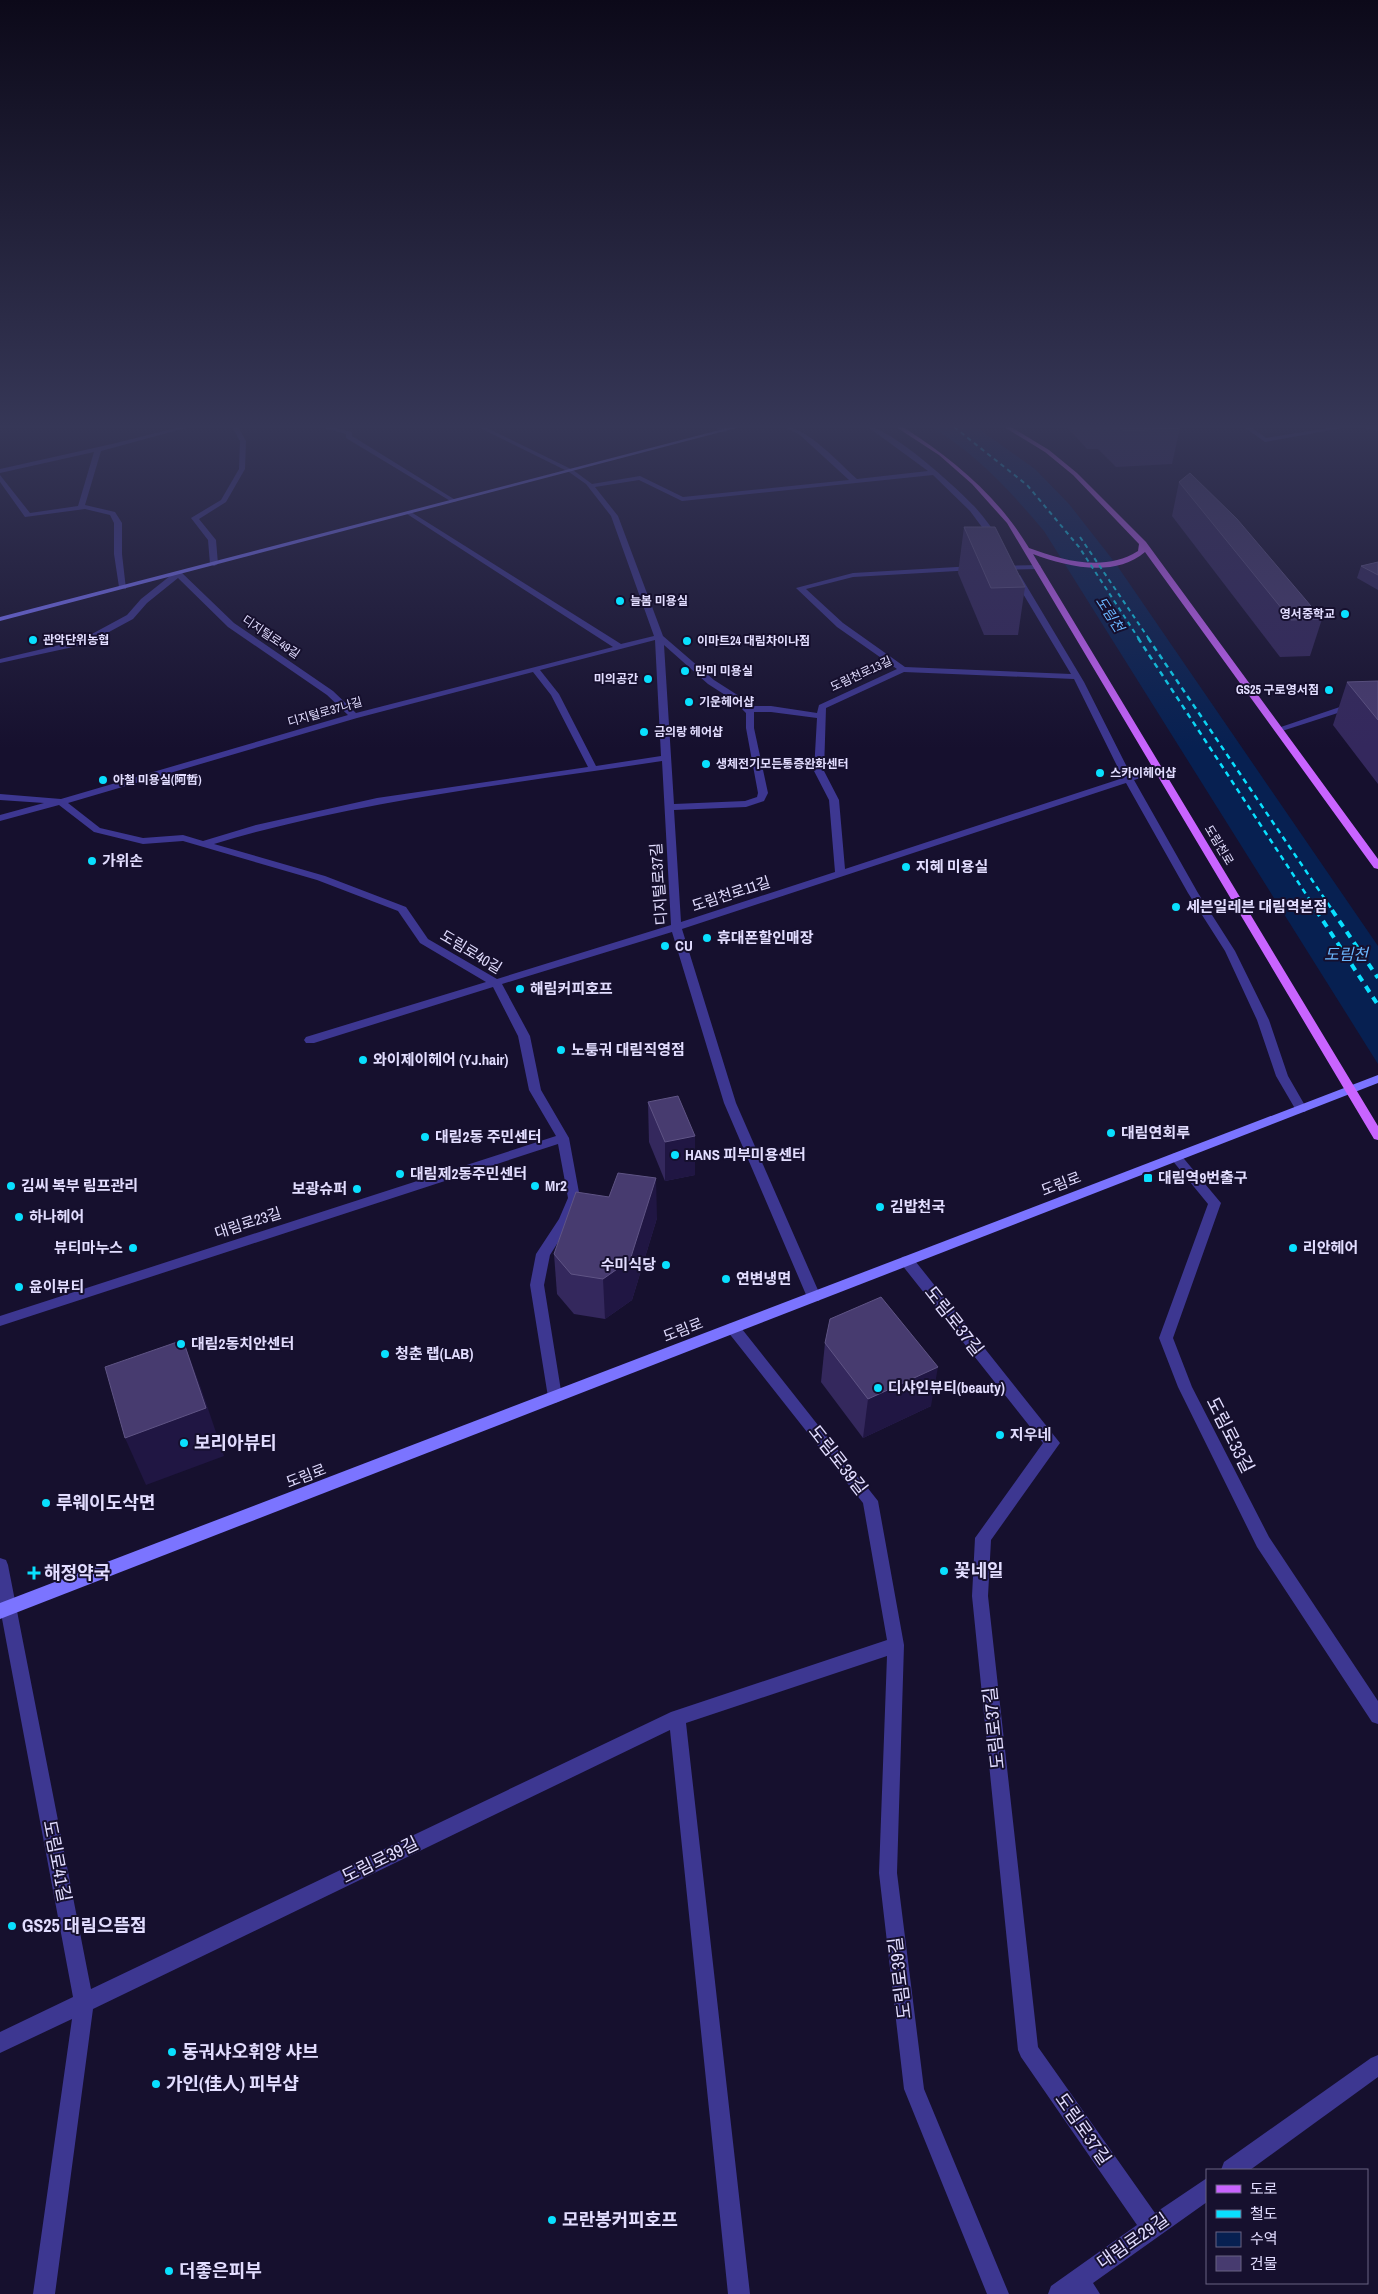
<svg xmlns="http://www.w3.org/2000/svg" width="1378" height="2294" font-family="'Archivo Narrow','Noto Sans KR',sans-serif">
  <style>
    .water { fill: #072051 }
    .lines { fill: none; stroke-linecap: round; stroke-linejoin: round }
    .street { fill: #3d3791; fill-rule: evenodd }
    .secondary { fill: #7b74ff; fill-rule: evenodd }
    .primary { fill: #c964ff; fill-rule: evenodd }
    .rail-far2 { stroke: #09e0ff; stroke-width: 2; stroke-dasharray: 4.5 4; stroke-linecap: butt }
    .rail-far1 { stroke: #09e0ff; stroke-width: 2.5; stroke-dasharray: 5.5 4.5; stroke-linecap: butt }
    .rail { stroke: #09e0ff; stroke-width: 4; stroke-dasharray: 7 6; stroke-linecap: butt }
    .wall { fill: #34285d }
    .shaded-wall { fill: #201643 }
    .building { fill: #473b6f; stroke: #5f5485 }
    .poi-dot { fill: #09e0ff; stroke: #16102e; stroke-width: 2 }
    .labels { text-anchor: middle; stroke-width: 4; stroke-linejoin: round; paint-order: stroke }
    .far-poi-label { font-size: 12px; font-weight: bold; fill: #e2ddff; stroke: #16102e; text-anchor: start }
    .far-street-label { font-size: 12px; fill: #e2ddff; stroke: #16102e }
    .far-water-label { font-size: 14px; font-style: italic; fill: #6bb7ff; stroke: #16102e }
    .poi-label { font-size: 15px; font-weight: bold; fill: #e2ddff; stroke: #16102e; text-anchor: start }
    .street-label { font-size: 15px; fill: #e2ddff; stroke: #16102e }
    .water-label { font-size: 16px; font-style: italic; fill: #6bb7ff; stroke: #16102e }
    .near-street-label { font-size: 18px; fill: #e2ddff; stroke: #16102e }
    .near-poi-label { font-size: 18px; font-weight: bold; fill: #e2ddff; stroke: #16102e; text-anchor: start }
  </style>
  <rect width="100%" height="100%" fill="#16102e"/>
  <path class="water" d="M931 427H976L1035 469 1069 504 1116 564 1378 946V1064L1044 531C1011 492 976 453 931 427Z"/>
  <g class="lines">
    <g class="street">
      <path d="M180 427H189L101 451 85 505 115 512 122 523V554L126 589 119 587 114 554V523L110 515 85 509 25 517 0 482V475L30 513 78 506 94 452 0 473V469L112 444Z"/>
      <path d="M232 427H238L246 441 245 469 226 502 199 519 216 540 218 564 214 566 210 564 208 540 191 518 221 500 239 469 240 441Z"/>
      <path d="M321 427H331L352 432V436L457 501 452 502 346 438V434Z"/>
      <path d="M478 427H485L573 470 592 484 640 476 683 497 849 480 800 435 785 427C807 427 840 464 857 479L928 471 868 427C890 427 957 488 974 506 984 517 992 528 1000 540L999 542H993L970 511 933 475 682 501 639 480 595 487 618 516 663 636 714 680 739 696 749 706H771L817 713 819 705 897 669 837 627 796 588 853 573 974 566 978 568 974 570 853 577 806 589 843 623 905 667 1071 674 1013 577 1020 575 1084 682 1131 775 1159 768 1164 771 1134 780 1198 893 1235 951 1269 1020 1288 1076 1307 1109 1305 1112H1297L1276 1076 1257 1020 1225 951 1188 893 1126 783 682 929 736 1103 821 1297 819 1301H809L807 1297 724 1103 672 932 502 984 530 1036 541 1090 569 1138 580 1198 572 1220 550 1255 544 1285 562 1397 560 1401 555 1403 550 1401 548 1397 530 1285 536 1254 559 1219 568 1198 558 1144 0 1326V1316L556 1136 529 1090 518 1036 493 987 314 1043H306L304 1040 306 1037 486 982 420 943 398 911 317 880 183 841 143 844 94 832 59 805 0 821V815L44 803 0 800V794L61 799 348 715 327 695 228 627 178 578 147 603 133 619 96 639 73 647 0 663V659L68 643 90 635 127 615 141 599 175 572H181L234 623 333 691 356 713 613 647 407 514V512H411L621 644 654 636 611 516 586 484 569 472ZM655 640 661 756 596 766 559 694 540 670ZM664 645 708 684 733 700 746 713V728L758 793 757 797 745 801 674 804ZM533 672 551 695 588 767 377 798 256 825 203 841 183 835 143 838 100 828 68 803 357 718ZM904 672 1074 679 1123 778 845 869 839 800 824 771 826 708ZM754 712H771L817 718 814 771 829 800 835 872 681 922 674 810 746 807 764 801 768 793 754 728ZM662 761 671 925 497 979 428 939 406 907 325 876 214 844C359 800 512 784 662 761Z"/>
      <path d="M714 427H722L728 430 725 432Z"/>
      <path d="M1244 427H1251L1266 438 1335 427H1348L1265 442Z"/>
      <path d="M1364 427H1378V431L1365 428Z"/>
      <path d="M1040 565 1041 567 1037 569 999 570 995 568 999 566Z"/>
      <path d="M1378 694V700L1282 731 1275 729Z"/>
      <path d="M1176 1153 1180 1154 1221 1203 1173 1338 1192 1387 1269 1537 1378 1701V1724L1372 1722 1257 1547 1178 1387 1159 1338 1208 1204 1172 1160 1170 1157 1172 1154Z"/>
      <path d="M907 1256 912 1257 1060 1443 991 1540 988 1596 1038 2047 1155 2213 1207 2178V2202L1093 2283 1100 2294H1048L1051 2286 1137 2225 1021 2057 1018 2050 972 1596 975 1538 1043 1443 902 1265 900 1261 902 1257Z"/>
      <path d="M733 1323 738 1324 878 1501 904 1645 897 1873 924 2089 1009 2294H987L904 2089 879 1873 887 1656 686 1723 750 2294H728L670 1730 93 2009 55 2294H33L72 2019 0 2053V2032L73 1997 0 1608V1558L6 1560 8 1565 91 1989 671 1712 887 1640 863 1503 728 1332 726 1328 728 1324Z"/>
      <path d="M1378 2055V2077L1250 2170H1221L1224 2162 1371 2058Z"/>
    </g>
    <g class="secondary">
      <path d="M731 427H740L0 621V617Z"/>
      <path d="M1378 1075V1083L0 1619V1603Z"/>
    </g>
    <path class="primary" d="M896 427H903C954 460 997 495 1029 548 1064 561 1105 572 1138 551L1139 544 1073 475 1045 452 1004 427H1011L1049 450 1077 473 1146 542 1378 859V869L1374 868 1145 552C1115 578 1067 567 1033 554L1378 1126V1140L1374 1139 1007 523 972 484 939 455Z"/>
    <g class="rail-far2">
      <path d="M954 427 1027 485 1079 547 1139 639"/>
      <path d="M1080 537 1149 639"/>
    </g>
    <g class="rail-far1">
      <path d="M1138 638 1317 911"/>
      <path d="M1148 638 1333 911"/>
    </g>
    <g class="rail">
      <path d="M1316 910 1378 1005"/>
      <path d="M1332 910 1378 978"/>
    </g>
  </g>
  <g class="wall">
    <path d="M1067 427H1178L1180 428 1172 464 1116 467 1098 449H1087Z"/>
    <path d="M1179 482 1322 619 1310 656 1280 657 1172 516Z"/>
    <path d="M964 527 1025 587 1018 635H984L958 573Z"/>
    <path d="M1378 562V590L1357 578 1361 566Z"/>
    <path d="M1378 681V784L1333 725 1347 682Z"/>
    <path d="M648 1102 695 1136V1175L665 1181 649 1142Z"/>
    <path d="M657 1218 632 1300 605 1319 574 1314 557 1294 554 1254Z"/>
    <path d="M825 1343 931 1406 863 1438 821 1382Z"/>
  </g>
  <g class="shaded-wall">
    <path d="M695 1136V1175L665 1181V1142Z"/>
    <path d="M656 1178 657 1218 632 1300 605 1319 603 1279Z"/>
    <path d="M183 1340 201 1388 224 1456 146 1485 125 1438Z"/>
    <path d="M938 1367 931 1406 863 1438 868 1399Z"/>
  </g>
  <g class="building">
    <path d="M1119 427H1178L1180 428 1123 431Z"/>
    <path d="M1190 473 1237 519 1322 619 1291 620 1179 482Z"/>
    <path d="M964 527H995L1025 587 991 588Z"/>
    <path d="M1378 562V575L1361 566Z"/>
    <path d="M1378 681V720L1347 682Z"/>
    <path d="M678 1096 695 1136 665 1142 648 1102Z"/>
    <path d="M618 1173 656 1178 630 1260 603 1279 571 1274 554 1254 576 1192 609 1197Z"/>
    <path d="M881 1297 938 1367 868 1399 825 1343 830 1319Z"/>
    <path d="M183 1340 206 1408 125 1438 105 1367Z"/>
  </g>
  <linearGradient id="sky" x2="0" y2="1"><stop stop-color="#0c0919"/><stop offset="0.57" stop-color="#363757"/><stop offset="1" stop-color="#363757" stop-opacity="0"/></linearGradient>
  <rect width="1378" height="748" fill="url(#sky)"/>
  <g class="poi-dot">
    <circle cx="620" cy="601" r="5"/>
    <circle cx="1345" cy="614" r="5"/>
    <circle cx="33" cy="640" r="5"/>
    <circle cx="687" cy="641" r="5"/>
    <circle cx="685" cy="671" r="5"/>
    <circle cx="648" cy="679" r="5"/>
    <circle cx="1329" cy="690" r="5"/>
    <circle cx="689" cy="702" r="5"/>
    <circle cx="644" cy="732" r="5"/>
    <circle cx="706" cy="764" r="5"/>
    <circle cx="1100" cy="773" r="5"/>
    <circle cx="103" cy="780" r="5"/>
    <circle cx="92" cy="861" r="5"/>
    <circle cx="906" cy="867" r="5"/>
    <circle cx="1176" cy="907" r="5"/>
    <circle cx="707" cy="938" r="5"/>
    <circle cx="665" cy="946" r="5"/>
    <circle cx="520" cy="989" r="5"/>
    <circle cx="561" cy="1050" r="5"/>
    <circle cx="363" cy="1060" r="5"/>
    <circle cx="1111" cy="1133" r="5"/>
    <circle cx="425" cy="1137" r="5"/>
    <circle cx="675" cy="1155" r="5"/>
    <circle cx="400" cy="1174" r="5"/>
    <rect x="1143" y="1173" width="10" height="10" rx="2.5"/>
    <circle cx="11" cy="1186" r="5"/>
    <circle cx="535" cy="1186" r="5"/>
    <circle cx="357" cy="1189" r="5"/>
    <circle cx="880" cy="1207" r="5"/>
    <circle cx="19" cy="1217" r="5"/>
    <circle cx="133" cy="1248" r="5"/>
    <circle cx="1293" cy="1248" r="5"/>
    <circle cx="666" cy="1265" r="5"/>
    <circle cx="726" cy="1279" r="5"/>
    <circle cx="19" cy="1287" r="5"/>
    <circle cx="181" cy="1344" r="5"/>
    <circle cx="385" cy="1354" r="5"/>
    <circle cx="878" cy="1388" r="5"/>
    <circle cx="1000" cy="1435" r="5"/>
    <circle cx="184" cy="1443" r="5"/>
    <circle cx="46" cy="1503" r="5"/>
    <circle cx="944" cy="1571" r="5"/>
    <path d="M31.5 1565.5h5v5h5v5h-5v5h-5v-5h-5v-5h5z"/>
    <circle cx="12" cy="1926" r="5"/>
    <circle cx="172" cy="2052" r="5"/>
    <circle cx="156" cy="2084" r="5"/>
    <circle cx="552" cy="2220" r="5"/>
    <circle cx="169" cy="2271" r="5"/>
  </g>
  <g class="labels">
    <g class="far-poi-label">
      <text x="630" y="605">늘봄 미용실</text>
      <text x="1335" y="618" text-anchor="end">영서중학교</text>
      <text x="43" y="644">관악단위농협</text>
      <text x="697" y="645">이마트24 대림차이나점</text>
      <text x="695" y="675">만미 미용실</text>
      <text x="638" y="683" text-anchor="end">미의공간</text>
      <text x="1319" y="694" text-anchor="end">GS25 구로영서점</text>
      <text x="699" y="706">기운헤어샵</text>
      <text x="654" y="736">금의랑 헤어샵</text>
      <text x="716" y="768">생체전기모든통증완화센터</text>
      <text x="1110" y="777">스카이헤어샵</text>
      <text x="113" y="784">아철 미용실(阿哲)</text>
    </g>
    <g class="far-street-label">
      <text transform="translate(271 637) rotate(34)" y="4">디지털로49길</text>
      <text transform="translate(861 674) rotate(-25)" y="4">도림천로13길</text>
      <text transform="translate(325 712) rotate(-16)" y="4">디지털로37나길</text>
      <text transform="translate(1219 845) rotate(59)" y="4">도림천로</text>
    </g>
    <g class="far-water-label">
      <text transform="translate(1110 614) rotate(57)" y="5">도림천</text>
    </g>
    <g class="poi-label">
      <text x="102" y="866">가위손</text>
      <text x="916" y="872">지혜 미용실</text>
      <text x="1186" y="912">세븐일레븐 대림역본점</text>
      <text x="717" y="943">휴대폰할인매장</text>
      <text x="675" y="951">CU</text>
      <text x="530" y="994">해림커피호프</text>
      <text x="571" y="1055">노퉁궈 대림직영점</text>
      <text x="373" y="1065">와이제이헤어 (YJ.hair)</text>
      <text x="1121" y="1138">대림연회루</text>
      <text x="435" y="1142">대림2동 주민센터</text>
      <text x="685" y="1160">HANS 피부미용센터</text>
      <text x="410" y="1179">대림제2동주민센터</text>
      <text x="1158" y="1183">대림역9번출구</text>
      <text x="21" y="1191">김씨 복부 림프관리</text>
      <text x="545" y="1191">Mr2</text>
      <text x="347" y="1194" text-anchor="end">보광슈퍼</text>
      <text x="890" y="1212">김밥천국</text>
      <text x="29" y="1222">하나헤어</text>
      <text x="123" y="1253" text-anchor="end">뷰티마누스</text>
      <text x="1303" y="1253">리안헤어</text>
      <text x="656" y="1270" text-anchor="end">수미식당</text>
      <text x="736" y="1284">연변냉면</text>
      <text x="29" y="1292">윤이뷰티</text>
      <text x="191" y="1349">대림2동치안센터</text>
      <text x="395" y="1359">청춘 랩(LAB)</text>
      <text x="888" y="1393">디샤인뷰티(beauty)</text>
      <text x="1010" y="1440">지우네</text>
    </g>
    <g class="street-label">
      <text transform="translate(659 884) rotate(-94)" y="5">디지털로37길</text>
      <text transform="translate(731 894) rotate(-18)" y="5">도림천로11길</text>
      <text transform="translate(471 952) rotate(31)" y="5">도림로40길</text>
      <text transform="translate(1061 1184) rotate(-21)" y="5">도림로</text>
      <text transform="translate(248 1223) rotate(-18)" y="5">대림로23길</text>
      <text transform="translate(683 1330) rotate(-21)" y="5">도림로</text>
      <text transform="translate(306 1476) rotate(-21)" y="5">도림로</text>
    </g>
    <g class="water-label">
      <text x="1346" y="960">도림천</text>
    </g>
    <g class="near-street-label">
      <text transform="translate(954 1321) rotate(52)" y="6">도림로37길</text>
      <text transform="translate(1230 1435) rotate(63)" y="6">도림로33길</text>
      <text transform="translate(838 1460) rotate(52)" y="6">도림로39길</text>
      <text transform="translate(994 1728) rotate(-96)" y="6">도림로37길</text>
      <text transform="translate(380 1860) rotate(-26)" y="6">도림로39길</text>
      <text transform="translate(57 1861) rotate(79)" y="6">도림로41길</text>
      <text transform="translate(900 1978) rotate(-97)" y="6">도림로39길</text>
      <text transform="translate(1083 2129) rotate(55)" y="6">도림로37길</text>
      <text transform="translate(1133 2241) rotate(-35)" y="6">대림로29길</text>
    </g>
    <g class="near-poi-label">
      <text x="194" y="1449">보리아뷰티</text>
      <text x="56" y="1509">루웨이도삭면</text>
      <text x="954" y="1577">꽃네일</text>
      <text x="44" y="1579">해정약국</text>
      <text x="22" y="1932">GS25 대림으뜸점</text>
      <text x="182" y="2058">동궈샤오휘양 샤브</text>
      <text x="166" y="2090">가인(佳人) 피부샵</text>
      <text x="562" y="2226">모란봉커피호프</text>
      <text x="179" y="2277">더좋은피부</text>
    </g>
  </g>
  <rect x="1206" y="2169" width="162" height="115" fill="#16102e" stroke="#686282"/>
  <rect x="1216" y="2185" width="25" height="8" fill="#c964ff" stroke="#686282"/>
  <text x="1250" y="2194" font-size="15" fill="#e2ddff">도로</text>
  <rect x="1216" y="2210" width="25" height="8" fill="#09e0ff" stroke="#686282"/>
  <text x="1250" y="2219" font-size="15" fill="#e2ddff">철도</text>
  <rect x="1216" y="2232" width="25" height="15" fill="#072051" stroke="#686282"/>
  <text x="1250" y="2244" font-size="15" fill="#e2ddff">수역</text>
  <rect x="1216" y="2256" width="25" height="15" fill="#473b6f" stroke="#686282"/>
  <text x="1250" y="2269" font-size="15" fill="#e2ddff">건물</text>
</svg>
